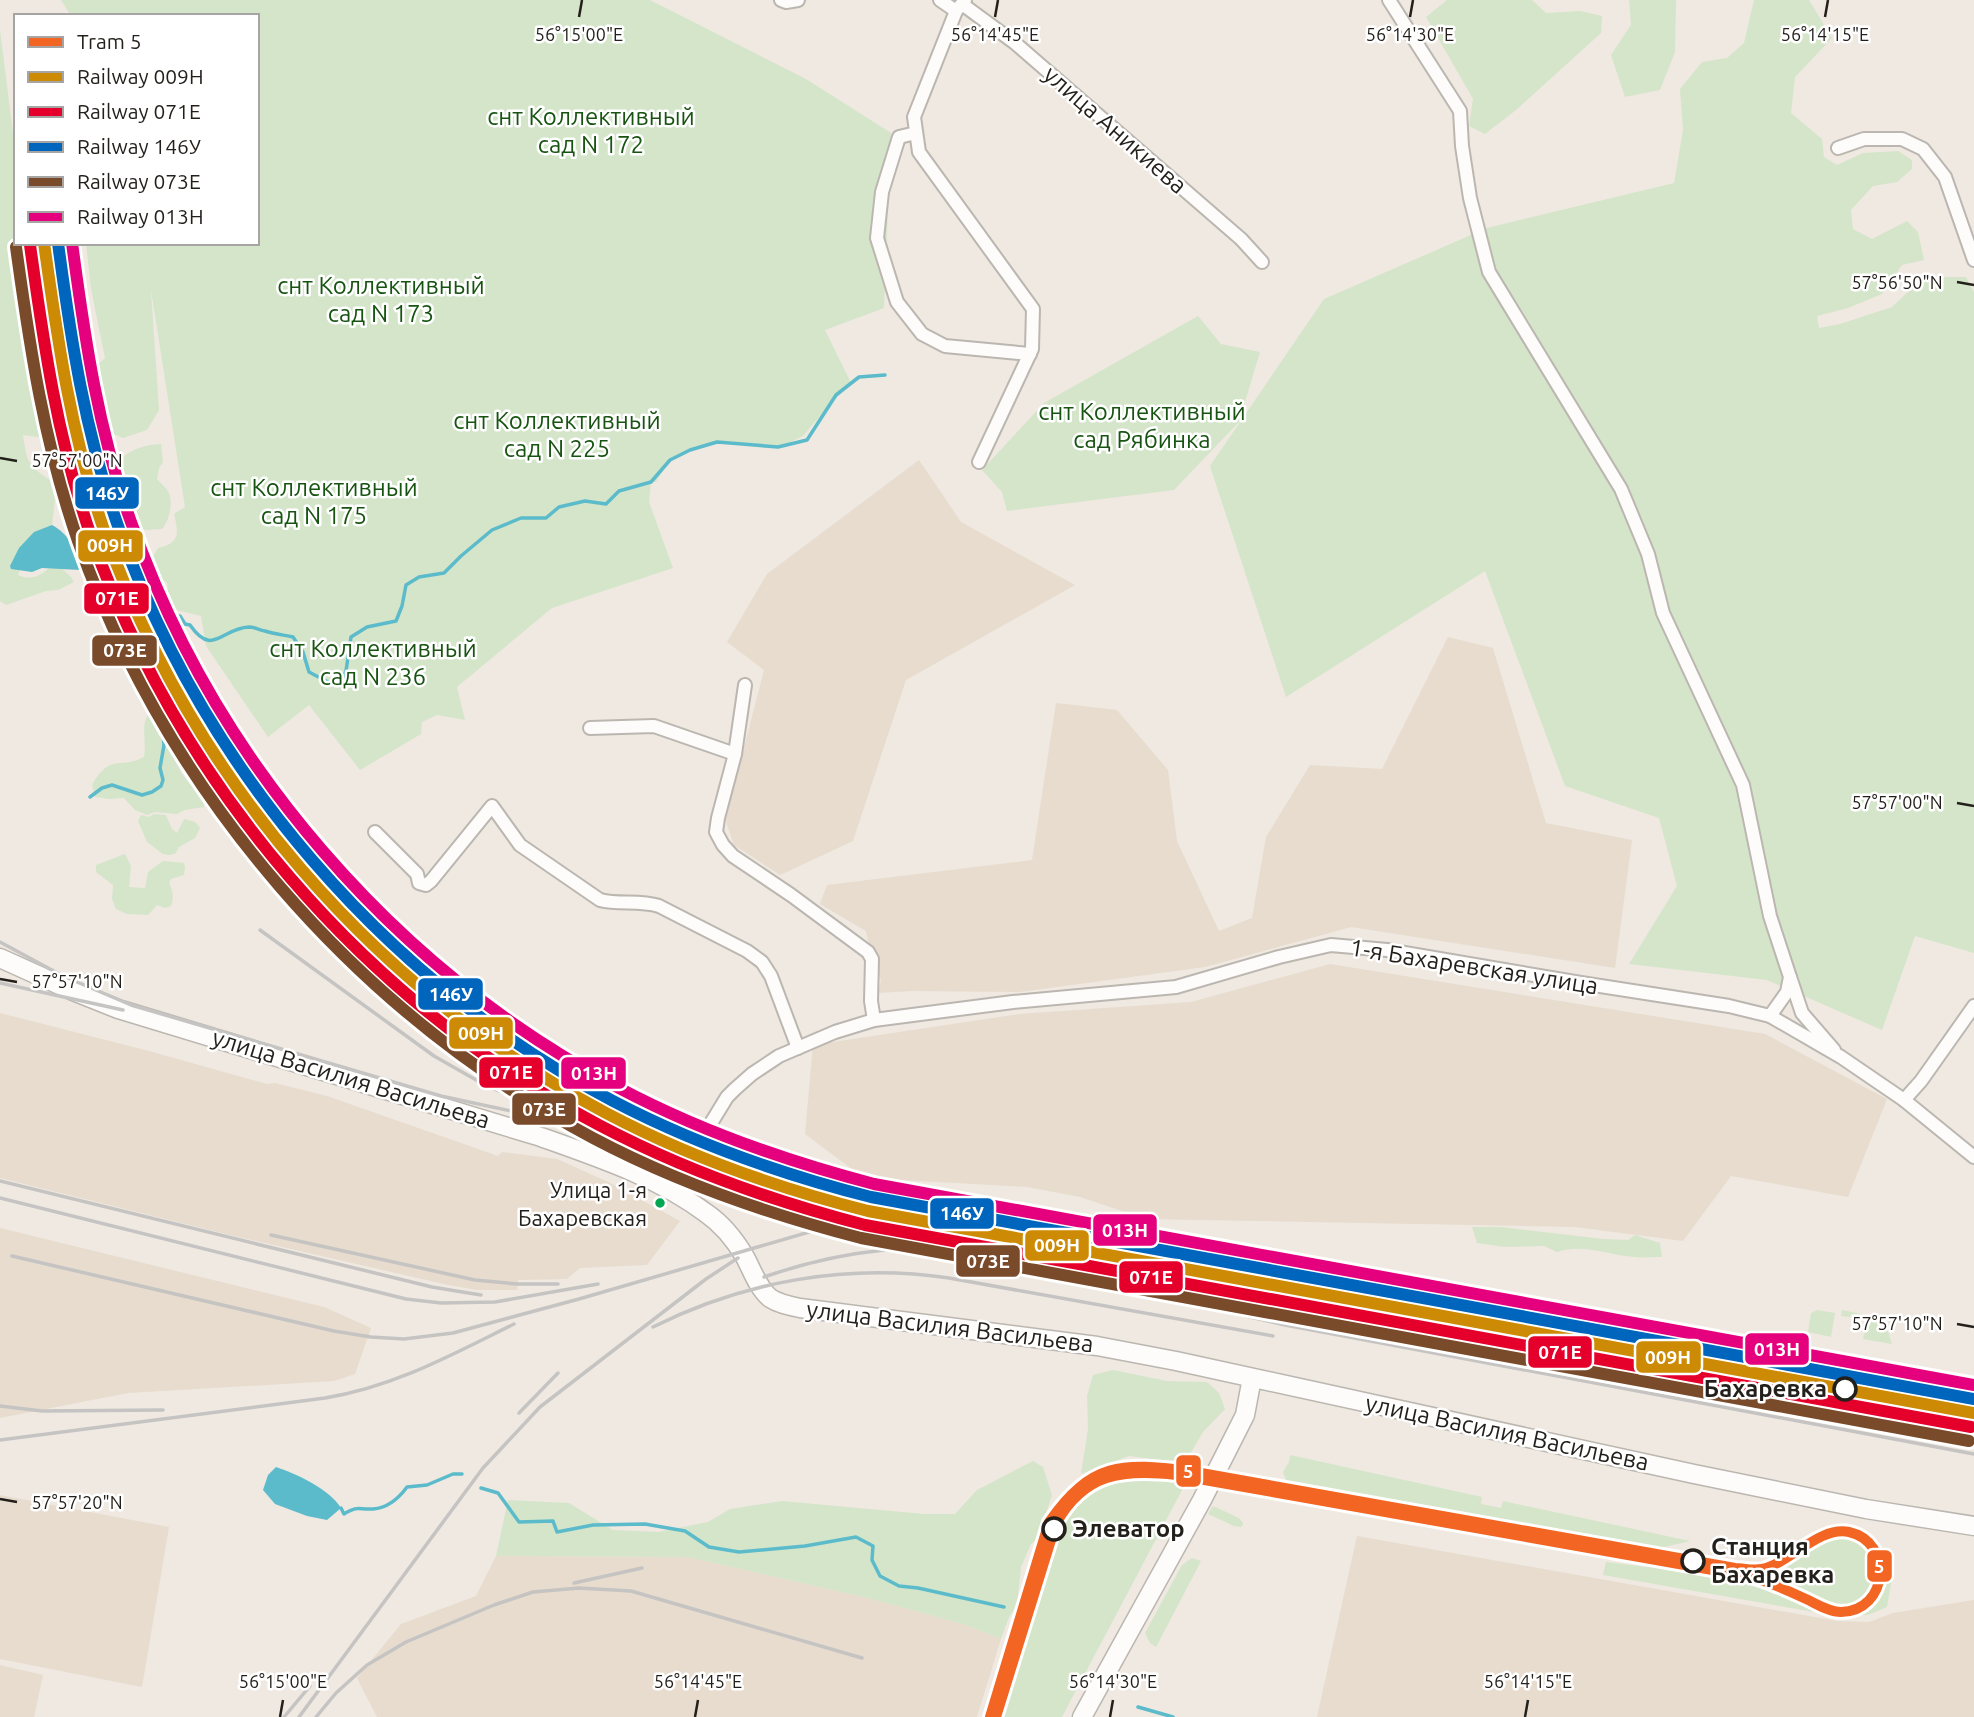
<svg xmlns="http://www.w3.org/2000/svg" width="1974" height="1717" font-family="Ubuntu,sans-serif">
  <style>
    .industrial { fill: #e7dcce }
    .green { fill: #d4e5ca }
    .water { fill: #5cbbcb }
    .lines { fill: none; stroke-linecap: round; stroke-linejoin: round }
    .stream { stroke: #5cbbcb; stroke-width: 3.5 }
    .minor-casing { stroke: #bbb6b0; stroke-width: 16 }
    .secondary-casing { stroke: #bbb6b0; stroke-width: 21 }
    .minor { stroke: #fdfcfa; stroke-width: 12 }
    .secondary { stroke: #fdfcfa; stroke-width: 18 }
    .rail { stroke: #c5c4c2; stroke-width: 3.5 }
    .rail-1-casing { stroke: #fff; stroke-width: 18 }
    .rail-2-casing { stroke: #fff; stroke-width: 18 }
    .rail-3-casing { stroke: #fff; stroke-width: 18 }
    .rail-4-casing { stroke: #fff; stroke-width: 18 }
    .rail-5-casing { stroke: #fff; stroke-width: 18 }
    .rail-1 { stroke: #cd8b05; stroke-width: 12 }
    .rail-2 { stroke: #e4002b; stroke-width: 12 }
    .rail-3 { stroke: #0065bd; stroke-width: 12 }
    .rail-4 { stroke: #7a4b2a; stroke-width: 12 }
    .rail-5 { stroke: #e5007d; stroke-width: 12 }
    .tram-1-casing { stroke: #fff; stroke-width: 16 }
    .tram-1 { stroke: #f26522; stroke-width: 10 }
    .ticks { fill: none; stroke: #231f1a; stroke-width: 2.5 }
    .bus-dot { fill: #00a651; stroke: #fff; stroke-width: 2.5 }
    .stop-dot { fill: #fff; stroke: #231f1a; stroke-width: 3.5 }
    .labels { text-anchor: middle; stroke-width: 5; stroke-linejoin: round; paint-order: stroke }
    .bus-label { font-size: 22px; fill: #231f1a; stroke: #fff; text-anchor: end }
    .park-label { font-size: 24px; fill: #185411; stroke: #fff }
    .street-label { font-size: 24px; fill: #231f1a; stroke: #fff }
    .stop-label { font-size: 24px; font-weight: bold; fill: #231f1a; stroke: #fff; text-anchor: start }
    .ticks-label { font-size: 18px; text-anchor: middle; fill: #231f1a; stroke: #fff; stroke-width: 5; stroke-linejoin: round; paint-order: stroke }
    .line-badge { stroke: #fff; stroke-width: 2.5 }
    .badge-label { font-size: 19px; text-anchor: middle; font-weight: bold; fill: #fff }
  </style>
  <rect width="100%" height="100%" fill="#efe9e1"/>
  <g class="industrial">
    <path d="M919 460 961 522 1075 585 906 680 853 841 780 875 734 845 727 825 726 818 764 670 727 642 767 574Z"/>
    <path d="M1448 637 1493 648 1546 823 1632 840 1615 968 1351 927 1205 967 1020 992 911 991 878 993 881 980 872 959 866 931 820 904 827 885 1032 860 1056 703 1117 710 1168 770 1177 841 1219 931 1252 918 1266 837 1310 765 1382 769Z"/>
    <path d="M1330 964 1765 1034 1887 1099 1848 1197 1731 1176 1683 1241 1575 1227 1146 1219 1080 1197 1027 1187 864 1178 805 1134 813 1045 1019 1014 1191 1002Z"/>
    <path d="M0 1013 149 1051 267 1084 275 1083 327 1096 498 1156 502 1152 557 1159 608 1182 680 1221 647 1265 580 1268 567 1279 518 1280 517 1290H477L448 1285 234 1236 0 1178Z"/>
    <path d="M0 1228 324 1307 371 1328 355 1374 334 1381 128 1393 0 1418Z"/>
    <path d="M0 1495 169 1527 142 1687 0 1659Z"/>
    <path d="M1357 1536 1837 1621 1869 1622 1893 1613 1974 1600V1717H1317Z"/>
    <path d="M496 1556 688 1557 868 1598 966 1625 1001 1639 977 1717H377L357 1678 401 1624 476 1596Z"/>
    <path d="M0 1665 43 1675 34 1717H0Z"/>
  </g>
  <g class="green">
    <path d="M61 0H650L806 79 891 133 884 308 825 330 851 383 826 409 803 436 782 446 763 448 727 443 697 446 670 459 656 482H651L649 502 673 568 552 608 457 687 465 720 437 715 422 722 421 734 360 770 309 705 268 737 206 646 201 616 177 610 169 601 167 583 157 575 152 558 158 548C180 543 179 534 174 514L185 507 151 290 159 410 147 430 123 438 111 433 101 407 96 366 105 358 91 289 86 243H257V16H71Z"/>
    <path d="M1447 0H1532L1546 13 1580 11 1602 16 1601 33 1516 110 1485 134 1469 126 1473 99 1426 17Z"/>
    <path d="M1629 0H1676L1675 52 1660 90 1625 97 1611 55 1631 25Z"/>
    <path d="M1754 0H1809L1832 38 1795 77 1791 113 1822 139 1824 157 1837 165 1863 153 1898 151 1912 160V169L1897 182 1873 186 1851 210 1853 229 1872 239 1907 221 1918 232 1924 260 1902 265 1882 294 1848 308 1817 316 1819 328 1840 324 1892 307 1924 277H1966L1974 292V953L1915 936 1882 1030 1767 980 1629 964 1677 886 1659 818 1565 786 1485 571 1286 697 1210 466 1324 299 1487 228 1674 183 1683 130 1680 89 1702 62 1727 58 1744 43Z"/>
    <path d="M0 30 16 157V243H27L39 320 65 434 59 440 23 435C27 461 27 465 50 480L55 500 52 525 22 562 18 575C33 582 44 574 55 562L71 577 74 582 58 590 46 591 6 605 0 601Z"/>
    <path d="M1198 316 1221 344 1260 352 1239 422 1174 490 1007 511 1002 492 982 470 1044 403Z"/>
    <path d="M161 444 163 462 159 468 157 479C160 483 167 488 169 493 173 505 169 521 162 529L144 530 126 520 113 481 116 462C131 450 141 445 161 444Z"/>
    <path d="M162 712C175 720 180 735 180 751L175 758C179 775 192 786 204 798V807L185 810 177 814 155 812 147 815 135 810 124 798 109 799 95 797 92 785C111 752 120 770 144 757 147 742 140 726 149 713Z"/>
    <path d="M154 814 166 815 172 829 177 833 184 819 195 822 200 828 195 838 179 847 176 853 170 855 163 854 147 842 138 821 141 815 149 817Z"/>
    <path d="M125 854 131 866 129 887 145 888 148 872 163 861 184 863 185 868 184 875 171 879 169 883C173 891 174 897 171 906L165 908 157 905 148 915 127 914 116 909 112 899 113 885 96 872V865Z"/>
    <path d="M1472 1227H1501L1603 1239 1628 1240 1635 1235 1660 1243 1662 1257C1653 1257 1643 1258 1634 1257 1608 1255 1583 1243 1557 1252L1544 1246 1505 1247 1477 1243Z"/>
    <path d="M1817 1310 1835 1313 1831 1337 1808 1332 1811 1313Z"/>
    <path d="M1842 1310 1884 1319 1892 1344 1863 1339 1867 1320 1858 1319V1315L1851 1314 1850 1317 1841 1316Z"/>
    <path d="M1113 1370 1167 1381 1207 1382 1219 1393 1225 1409 1203 1432 1185 1463 1129 1456 1081 1474 1088 1429 1087 1396 1093 1375Z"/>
    <path d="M1290 1455 1482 1497 1481 1504 1501 1508 1503 1501 1690 1541 1656 1549 1288 1485 1283 1472 1289 1462Z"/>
    <path d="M1033 1461 1043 1467 1052 1495 1038 1538 1031 1544 1021 1567 1017 1606 1009 1617 1001 1639 966 1625 868 1598 688 1557 496 1556 508 1500 569 1503 613 1530 658 1532 708 1522 730 1509 782 1501 924 1514H955L977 1490Z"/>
    <path d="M1126 1475H1190L1062 1717H1002L1064 1512 1086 1491 1108 1478Z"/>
    <path d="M1213 1506 1239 1518 1243 1523V1525L1241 1527 1234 1526 1208 1514Z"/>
    <path d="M1845 1535C1891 1541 1885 1603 1848 1604 1822 1605 1801 1585 1778 1577L1777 1568C1798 1554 1820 1540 1845 1535Z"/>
    <path d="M1192 1558 1201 1561 1156 1647 1150 1643 1145 1633 1182 1565Z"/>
    <path d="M1606 1562 1647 1567 1668 1565 1740 1578 1785 1594 1812 1606 1840 1614 1868 1608 1887 1577H1892L1887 1607 1868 1615 1837 1616 1603 1575Z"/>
  </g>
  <g class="water">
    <path d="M52 525C69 534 76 550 82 567L81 570 42 568 32 572 11 569 10 566 19 548 34 532Z"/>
    <path d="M276 1467C297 1474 329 1489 341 1508L327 1520 307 1516 275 1504 263 1490 268 1475Z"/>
  </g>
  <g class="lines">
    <g class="stream">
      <path d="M80 560C105 555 108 595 116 612 120 621 126 628 132 636 126 652 139 664 145 678 149 686 152 695 156 704"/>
      <path d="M172 617 180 616 185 624 190 625C213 658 221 628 249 627 255 627 259 630 265 631 274 634 284 635 293 637L303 652 309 672 328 682H341L346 671 351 637 367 627 396 621 402 606 406 585 419 577 444 573 461 556 492 530 521 518H546L559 507 585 501 606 504 619 491 651 482 670 460 690 450 717 442 778 447 807 440 836 395 859 377 885 375"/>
      <path d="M90 797 102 788 112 785 142 795 152 792 161 786 163 780 160 768 164 745 163 732 157 713"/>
      <path d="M481 1488 498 1493 519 1522 553 1521 557 1532 593 1525 645 1524 685 1531 709 1547 739 1552 805 1546 856 1537 873 1546 872 1560 880 1576 899 1586 918 1588 1004 1607"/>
      <path d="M341 1508 344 1514C359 1505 358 1510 373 1509 387 1508 399 1498 407 1487L427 1485 453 1474H462"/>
      <path d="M1138 1707 1173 1717"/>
    </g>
    <defs>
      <g id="minor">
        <path d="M781 0 786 2 798 0"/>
        <path d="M940 0 956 11"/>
        <path d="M965 0 956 11 914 117 919 152 1033 309 1032 349 979 462"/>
        <path d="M1389 0 1460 111 1462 146 1470 198 1489 272 1621 489 1648 554 1663 613 1743 785 1770 916 1790 977 1787 992 1770 1016"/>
        <path d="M962 4 1015 43 1241 239 1262 262"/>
        <path d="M916 133 899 137 882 192 877 238 897 302 922 334 945 346 1030 354"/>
        <path d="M1838 148 1864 139H1902L1923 149 1945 177 1974 260"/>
        <path d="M745 685 735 754 718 818 716 832 723 845 733 856 791 895 868 952 872 959 871 1001 874 1020"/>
        <path d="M590 728 654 726 735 754"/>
        <path d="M375 832 417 874 419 883 426 885 431 881 492 806 520 845 600 900C619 905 639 900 659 906L747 951 762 962 771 976 798 1048"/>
        <path d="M1790 977 1802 1013 1834 1050"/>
        <path d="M1904 1100 1921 1081 1974 1006"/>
        <path d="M675 1191 705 1133 727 1097 735 1089 752 1074 779 1056 835 1032 874 1020 1013 1002 1176 987 1279 957 1331 945 1387 950 1581 983 1729 1006 1770 1016 1841 1057 1904 1100 1974 1157"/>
      </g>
      <g id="secondary">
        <path d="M0 958 73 991 118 1009 541 1137C597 1157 658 1177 706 1213 722 1224 735 1240 745 1257 752 1270 758 1288 770 1298 779 1304 790 1306 800 1308L1097 1346 1176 1361 1694 1474 1866 1509 1974 1526"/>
        <path d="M1082 1717 1202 1500 1245 1415 1252 1378"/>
      </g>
    </defs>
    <use href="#minor" class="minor-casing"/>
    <use href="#secondary" class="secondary-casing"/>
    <use href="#minor" class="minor"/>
    <use href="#secondary" class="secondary"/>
    <g class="rail">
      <path d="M260 930 434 1056 485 1085 754 1199 807 1215 840 1219"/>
      <path d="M0 942 63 976 131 1005 441 1096 544 1118"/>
      <path d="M0 983 123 1010"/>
      <path d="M0 1181 432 1287 481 1295"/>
      <path d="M0 1198 406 1299 441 1303 495 1302 598 1284"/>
      <path d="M903 1223 968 1230"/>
      <path d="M271 1235 475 1280 517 1284H558"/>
      <path d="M12 1256 334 1331 371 1337 404 1339 453 1333 579 1299 823 1228 856 1224H911"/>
      <path d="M764 1277C845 1249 919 1241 1004 1255"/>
      <path d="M1143 1288 1250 1317 1285 1325 1974 1454"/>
      <path d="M653 1327C745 1281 847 1263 949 1278L1273 1336"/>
      <path d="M0 1406 42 1411 163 1410"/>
      <path d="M519 1413 558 1373"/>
      <path d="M0 1440 325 1398C394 1387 453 1354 514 1324"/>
      <path d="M574 1583 642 1568"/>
      <path d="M284 1717 310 1686"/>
      <path d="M299 1717 483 1468 540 1407 706 1279 738 1258"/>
      <path d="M316 1717 336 1693 367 1665 406 1642 494 1605 533 1592 579 1588 631 1591 862 1658"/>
    </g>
    <defs>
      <path id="rail-1" d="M44 243C58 343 71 435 104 530 190 777 375 991 606 1113 689 1157 777 1188 868 1211L1974 1413"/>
      <path id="rail-2" d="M30 245C44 346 57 438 91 536 179 785 365 1002 599 1125 684 1170 772 1201 865 1225L1971 1427"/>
      <path id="rail-3" d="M58 243C71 341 85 432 118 526 203 769 385 981 613 1101 695 1144 781 1174 871 1197L1974 1399"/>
      <path id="rail-4" d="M16 247C30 349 44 443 78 541 167 793 356 1012 593 1138 678 1183 768 1214 861 1238L1969 1441"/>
      <path id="rail-5" d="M72 243C85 340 98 430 131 522 215 762 395 970 619 1088 700 1131 786 1161 874 1184L1974 1385"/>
    </defs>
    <use href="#rail-1" class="rail-1-casing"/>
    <use href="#rail-2" class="rail-2-casing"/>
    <use href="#rail-3" class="rail-3-casing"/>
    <use href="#rail-4" class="rail-4-casing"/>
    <use href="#rail-5" class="rail-5-casing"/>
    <use href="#rail-1" class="rail-1"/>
    <use href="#rail-2" class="rail-2"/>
    <use href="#rail-3" class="rail-3"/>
    <use href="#rail-4" class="rail-4"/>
    <use href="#rail-5" class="rail-5"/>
    <defs>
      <path id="tram-1" d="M990 1717 1049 1522C1091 1462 1122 1462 1190 1471L1735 1568C1744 1568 1753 1571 1762 1569 1790 1563 1819 1526 1849 1532 1894 1542 1889 1611 1841 1612 1829 1612 1817 1604 1806 1599 1789 1591 1771 1583 1752 1577L1176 1475C1123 1469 1084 1473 1056 1524L996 1717"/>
    </defs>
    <use href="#tram-1" class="tram-1-casing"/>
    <use href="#tram-1" class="tram-1"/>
  </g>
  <path class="ticks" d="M579 17 582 0M995 17 998 0M1410 17 1413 0M1825 17 1828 0M1957 282 1974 285M0 458 17 461M1957 803 1974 806M0 979 17 982M1957 1324 1974 1327M0 1499 17 1502M280 1717 283 1700M695 1717 698 1700M1110 1717 1113 1700M1525 1717 1528 1700"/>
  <circle class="bus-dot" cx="660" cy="1203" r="6"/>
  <g class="stop-dot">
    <circle cx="1845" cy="1389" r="11"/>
    <circle cx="1054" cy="1529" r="11"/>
    <circle cx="1693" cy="1561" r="11"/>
  </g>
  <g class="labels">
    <g class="bus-label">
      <text x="647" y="1198">Улица 1-я<tspan x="647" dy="28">Бахаревская</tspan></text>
    </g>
    <g class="park-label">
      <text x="591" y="125">снт Коллективный<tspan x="591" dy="28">сад N 172</tspan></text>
      <text x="381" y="294">снт Коллективный<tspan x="381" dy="28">сад N 173</tspan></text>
      <text x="1142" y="420">снт Коллективный<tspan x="1142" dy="28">сад Рябинка</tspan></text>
      <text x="557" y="429">снт Коллективный<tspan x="557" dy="28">сад N 225</tspan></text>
      <text x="314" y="496">снт Коллективный<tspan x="314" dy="28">сад N 175</tspan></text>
      <text x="373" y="657">снт Коллективный<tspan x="373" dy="28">сад N 236</tspan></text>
    </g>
    <g class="street-label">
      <text transform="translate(1115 130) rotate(41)" y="8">улица Аникиева</text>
      <text transform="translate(1474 967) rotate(9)" y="8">1-я Бахаревская улица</text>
      <text transform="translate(351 1079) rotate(17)" y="8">улица Василия Васильева</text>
      <text transform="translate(950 1327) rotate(7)" y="8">улица Василия Васильева</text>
      <text transform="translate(1507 1433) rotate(12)" y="8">улица Василия Васильева</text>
    </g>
    <g class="stop-label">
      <text x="1827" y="1397" text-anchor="end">Бахаревка</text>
      <text x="1072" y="1537">Элеватор</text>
      <text x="1711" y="1555">Станция<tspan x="1711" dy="28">Бахаревка</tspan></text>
    </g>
  </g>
  <g class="ticks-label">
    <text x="579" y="41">56°15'00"E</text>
    <text x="995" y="41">56°14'45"E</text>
    <text x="1410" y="41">56°14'30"E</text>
    <text x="1825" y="41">56°14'15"E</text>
    <text x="1897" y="289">57°56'50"N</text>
    <text x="77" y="467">57°57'00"N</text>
    <text x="1897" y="809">57°57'00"N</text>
    <text x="77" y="988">57°57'10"N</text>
    <text x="1897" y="1330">57°57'10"N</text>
    <text x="77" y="1509">57°57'20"N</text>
    <text x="283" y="1688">56°15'00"E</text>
    <text x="698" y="1688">56°14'45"E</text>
    <text x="1113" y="1688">56°14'30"E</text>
    <text x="1528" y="1688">56°14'15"E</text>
  </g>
  <g class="line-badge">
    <rect x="74" y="476" width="66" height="34" rx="7" fill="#0065bd"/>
    <rect x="77" y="529" width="67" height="34" rx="7" fill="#cd8b05"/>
    <rect x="83" y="582" width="67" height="33" rx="7" fill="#e4002b"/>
    <rect x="91" y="634" width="67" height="33" rx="7" fill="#7a4b2a"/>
    <rect x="417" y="977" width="67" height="34" rx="7" fill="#0065bd"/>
    <rect x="448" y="1016" width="66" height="34" rx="7" fill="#cd8b05"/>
    <rect x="478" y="1056" width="66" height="33" rx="7" fill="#e4002b"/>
    <rect x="560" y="1056" width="67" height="34" rx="7" fill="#e5007d"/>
    <rect x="511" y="1092" width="66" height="34" rx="7" fill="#7a4b2a"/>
    <rect x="929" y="1197" width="66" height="33" rx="7" fill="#0065bd"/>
    <rect x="1092" y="1213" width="66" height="34" rx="7" fill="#e5007d"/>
    <rect x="1024" y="1229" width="66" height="33" rx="7" fill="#cd8b05"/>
    <rect x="955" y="1244" width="66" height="34" rx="7" fill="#7a4b2a"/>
    <rect x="1118" y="1260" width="66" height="34" rx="7" fill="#e4002b"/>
    <rect x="1744" y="1332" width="66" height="34" rx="7" fill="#e5007d"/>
    <rect x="1527" y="1335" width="66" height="34" rx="7" fill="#e4002b"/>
    <rect x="1635" y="1340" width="67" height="34" rx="7" fill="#cd8b05"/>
    <rect x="1175" y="1454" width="27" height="34" rx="7" fill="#f26522"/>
    <rect x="1866" y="1549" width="27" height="34" rx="7" fill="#f26522"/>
  </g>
  <g class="badge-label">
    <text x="107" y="500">146У</text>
    <text x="110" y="552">009Н</text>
    <text x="117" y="605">071Е</text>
    <text x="125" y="657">073Е</text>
    <text x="451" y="1001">146У</text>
    <text x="481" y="1040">009Н</text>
    <text x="511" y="1079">071Е</text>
    <text x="594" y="1080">013Н</text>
    <text x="544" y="1116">073Е</text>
    <text x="962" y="1220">146У</text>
    <text x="1125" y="1237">013Н</text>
    <text x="1057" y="1252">009Н</text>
    <text x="988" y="1268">073Е</text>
    <text x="1151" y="1284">071Е</text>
    <text x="1777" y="1356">013Н</text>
    <text x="1560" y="1359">071Е</text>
    <text x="1668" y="1364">009Н</text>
    <text x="1188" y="1478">5</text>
    <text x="1879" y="1573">5</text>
  </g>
  <rect x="14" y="14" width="245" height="231" fill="#ffffff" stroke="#a7a5a3" stroke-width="2"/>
  <rect x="28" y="37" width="35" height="10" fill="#f26522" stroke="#a7a5a3" stroke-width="2"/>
  <text x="77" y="49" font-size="21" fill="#231f1a">Tram 5</text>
  <rect x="28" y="72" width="35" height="10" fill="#cd8b05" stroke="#a7a5a3" stroke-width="2"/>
  <text x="77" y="84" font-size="21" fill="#231f1a">Railway 009Н</text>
  <rect x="28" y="107" width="35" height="10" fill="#e4002b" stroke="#a7a5a3" stroke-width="2"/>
  <text x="77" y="119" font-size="21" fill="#231f1a">Railway 071Е</text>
  <rect x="28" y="142" width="35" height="10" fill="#0065bd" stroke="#a7a5a3" stroke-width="2"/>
  <text x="77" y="154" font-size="21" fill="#231f1a">Railway 146У</text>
  <rect x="28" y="177" width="35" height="10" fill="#7a4b2a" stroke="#a7a5a3" stroke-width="2"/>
  <text x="77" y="189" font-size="21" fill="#231f1a">Railway 073Е</text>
  <rect x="28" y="212" width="35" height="10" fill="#e5007d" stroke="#a7a5a3" stroke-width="2"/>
  <text x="77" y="224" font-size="21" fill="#231f1a">Railway 013Н</text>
</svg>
